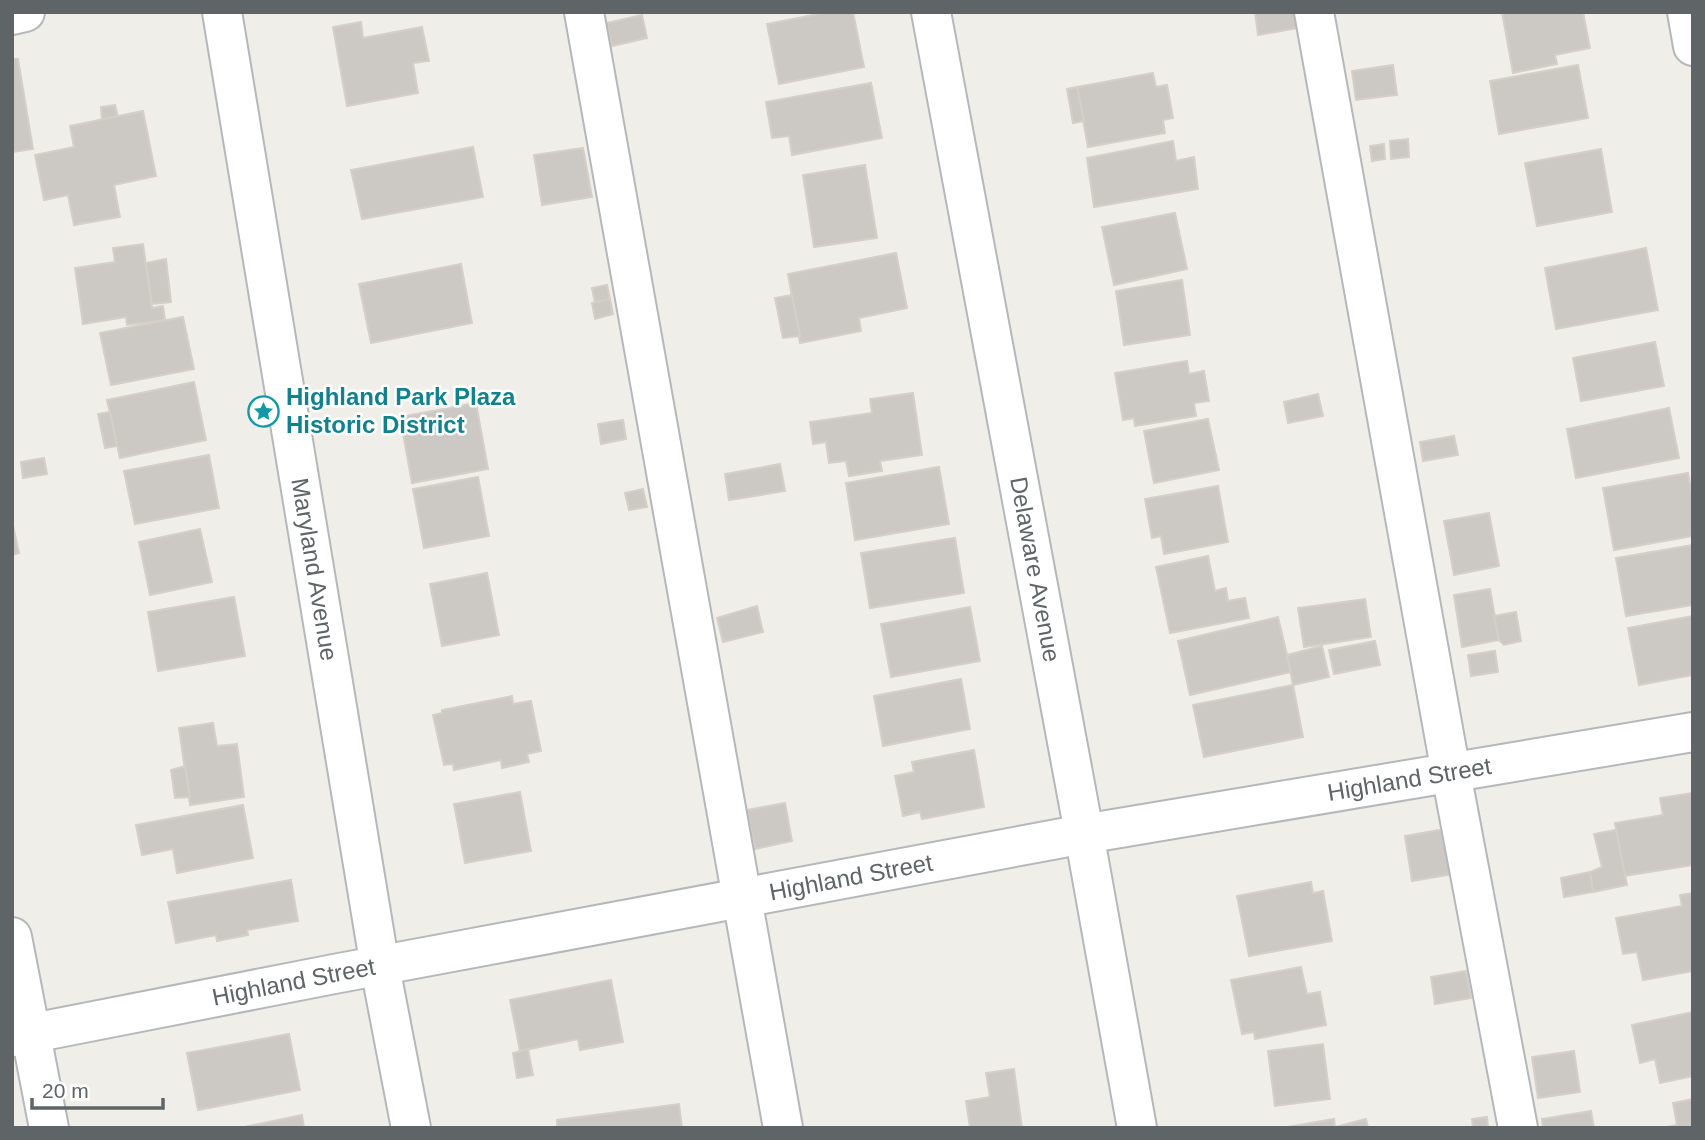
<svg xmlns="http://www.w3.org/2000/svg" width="1705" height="1140" font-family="Helvetica,sans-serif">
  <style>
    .building { fill: #ccc9c4; stroke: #d5cfc7; stroke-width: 2 }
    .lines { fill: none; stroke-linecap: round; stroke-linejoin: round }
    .minor-casing { stroke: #b5b8bb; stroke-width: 42 }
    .minor { stroke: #fff; stroke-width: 38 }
    .labels { text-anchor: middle; stroke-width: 5; stroke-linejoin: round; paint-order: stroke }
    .culture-label { font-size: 24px; font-weight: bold; fill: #0d838f; stroke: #fff; text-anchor: start }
    .street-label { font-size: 24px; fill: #5f6467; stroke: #fff }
  </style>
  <rect width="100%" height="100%" fill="#f0eee8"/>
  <g class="building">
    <path d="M828 12H853L864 67 779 84 767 24Z"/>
    <path d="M1255 12H1296L1298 28 1258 35Z"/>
    <path d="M1502 12H1583L1590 48 1555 55 1557 64 1513 73Z"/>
    <path d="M642 15 647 38 612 46 607 23Z"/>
    <path d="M361 22 363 38 422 27 429 61 413 63 418 93 347 106 333 27Z"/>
    <path d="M12 59H18L33 149 12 152Z"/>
    <path d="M1393 65 1397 95 1356 100 1352 71Z"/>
    <path d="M1578 65 1588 118 1499 134 1490 81Z"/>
    <path d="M1153 73 1156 87 1167 85 1173 118 1163 120 1165 133 1088 147 1077 87Z"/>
    <path d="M871 83 882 138 792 155 789 136 772 138 766 102Z"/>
    <path d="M1077 87 1084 121 1073 123 1067 89Z"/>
    <path d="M115 105 118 117 102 120 101 107Z"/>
    <path d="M143 111 156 176 114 185 120 217 74 225 68 195 44 200 35 155 74 147 70 126Z"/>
    <path d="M1408 139 1409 157 1391 159 1390 141Z"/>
    <path d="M1173 141 1176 161 1194 157 1198 189 1094 207 1087 158Z"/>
    <path d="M1384 144 1385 159 1372 161 1370 146Z"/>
    <path d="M473 147 483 197 362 219 351 170Z"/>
    <path d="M583 148 592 197 542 205 534 155Z"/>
    <path d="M1601 149 1612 212 1537 226 1525 163Z"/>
    <path d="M865 165 877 238 814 247 803 175Z"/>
    <path d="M1175 213 1187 269 1114 285 1102 227Z"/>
    <path d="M143 244 152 308 163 306 165 320 127 325 126 317 83 324 75 268 115 262 113 248Z"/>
    <path d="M1646 248 1658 310 1556 329 1545 268Z"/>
    <path d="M896 253 907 308 859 318 861 331 800 343 788 274Z"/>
    <path d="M166 259 171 302 152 304 146 263Z"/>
    <path d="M461 264 472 323 371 343 359 284Z"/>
    <path d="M1182 280 1190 335 1124 345 1116 291Z"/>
    <path d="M607 285 610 299 595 303 592 288Z"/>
    <path d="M792 295 800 336 783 338 775 298Z"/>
    <path d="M610 299 613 314 595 319 592 303Z"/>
    <path d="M183 317 194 369 111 385 100 333Z"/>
    <path d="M1655 342 1664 386 1581 401 1573 358Z"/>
    <path d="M1187 361 1189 374 1204 371 1209 401 1194 403 1196 416 1135 426 1134 418 1123 420 1115 373Z"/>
    <path d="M194 382 206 440 120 458 107 400Z"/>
    <path d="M913 393 922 455 880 461 882 471 849 476 846 461 829 463 826 442 813 444 810 422 872 413 870 399Z"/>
    <path d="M1318 394 1323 416 1288 423 1284 402Z"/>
    <path d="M476 403 488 469 412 483 400 417Z"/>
    <path d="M1669 408 1679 458 1576 478 1567 429Z"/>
    <path d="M110 412 117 446 105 448 98 414Z"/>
    <path d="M1208 419 1219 470 1154 483 1144 431Z"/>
    <path d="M623 420 626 439 601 444 598 424Z"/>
    <path d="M1454 436 1458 455 1423 461 1420 442Z"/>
    <path d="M209 455 219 508 135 524 124 471Z"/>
    <path d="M44 458 47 474 23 478 21 462Z"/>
    <path d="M780 464 785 491 729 500 725 474Z"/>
    <path d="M939 467 949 524 855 540 846 483Z"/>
    <path d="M1688 473 1693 500V536L1614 550 1603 488Z"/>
    <path d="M478 477 489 536 424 548 413 489Z"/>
    <path d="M1218 486 1228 542 1164 554 1161 536 1152 538 1145 499Z"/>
    <path d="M643 489 647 507 629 510 625 493Z"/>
    <path d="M1489 513 1499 566 1454 575 1444 521Z"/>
    <path d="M12 521 19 553 12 555Z"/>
    <path d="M200 529 212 582 150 595 139 542Z"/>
    <path d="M955 538 964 593 870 608 861 553Z"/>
    <path d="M1693 545V605L1626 616 1616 558Z"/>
    <path d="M1208 556 1215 591 1226 588 1228 601 1245 598 1249 618 1170 633 1156 567Z"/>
    <path d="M487 573 499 635 442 646 430 584Z"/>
    <path d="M1490 589 1499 640 1462 647 1454 595Z"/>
    <path d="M234 597 245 656 158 671 148 612Z"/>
    <path d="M1365 599 1371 637 1304 647 1298 608Z"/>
    <path d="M757 606 763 632 723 642 717 618Z"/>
    <path d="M970 607 980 661 891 677 881 624Z"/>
    <path d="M1516 612 1521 641 1504 645 1499 640 1494 616Z"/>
    <path d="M1693 616V675L1639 685 1628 628Z"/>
    <path d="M1278 617 1291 672 1190 695 1178 641Z"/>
    <path d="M1375 641 1380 665 1334 674 1329 650Z"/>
    <path d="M1322 646 1329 677 1293 685 1287 655Z"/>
    <path d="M1495 651 1498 672 1471 676 1468 655Z"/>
    <path d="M961 679 970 729 883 746 874 696Z"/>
    <path d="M1293 685 1303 737 1204 757 1193 705Z"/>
    <path d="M512 696 513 704 531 701 541 751 527 754 529 762 502 768 501 760 454 770 453 764 444 765 433 715 442 713V710Z"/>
    <path d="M213 723 217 746 237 744 244 797 190 805 179 728Z"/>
    <path d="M974 750 984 807 922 819 920 812 903 816 895 776 914 772 912 762Z"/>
    <path d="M185 766 190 797 175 798 171 770Z"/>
    <path d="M520 792 531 851 465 863 454 804Z"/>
    <path d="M1693 793V865L1624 876 1615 823 1663 815 1660 798Z"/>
    <path d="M785 803 792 841 755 849 747 810Z"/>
    <path d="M243 805 253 858 177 873 173 849 142 855 136 825Z"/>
    <path d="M1445 829 1453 874 1412 881 1405 836Z"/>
    <path d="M1616 830 1627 885 1593 892 1590 872 1602 867 1594 834Z"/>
    <path d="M1590 872 1593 892 1564 897 1561 878Z"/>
    <path d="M291 880 298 921 247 930 248 935 217 941 216 935 176 943 168 902Z"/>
    <path d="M1311 882 1313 893 1323 891 1332 941 1249 956 1237 896Z"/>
    <path d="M1693 893V971L1643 980 1637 952 1623 954 1616 918 1682 906 1680 895Z"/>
    <path d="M1301 967 1307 994 1320 992 1326 1025 1255 1039 1254 1032 1242 1034 1231 980Z"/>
    <path d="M1466 971 1471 998 1435 1004 1431 977Z"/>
    <path d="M611 980 623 1042 580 1050 578 1039 520 1051 510 1000Z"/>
    <path d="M1693 1012V1076L1660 1083 1655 1059 1640 1063 1632 1025Z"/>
    <path d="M289 1034 300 1090 198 1110 187 1053Z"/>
    <path d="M1323 1044 1330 1099 1275 1106 1268 1051Z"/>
    <path d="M528 1049 533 1075 517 1078 513 1053Z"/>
    <path d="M1574 1051 1580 1092 1538 1098 1532 1057Z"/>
    <path d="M1014 1069 1022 1128H970L966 1101 990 1097 986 1073Z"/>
    <path d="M1693 1099V1128H1662L1677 1125 1673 1103Z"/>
    <path d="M679 1104 682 1128H557V1120Z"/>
    <path d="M1591 1111 1594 1128H1543L1542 1119Z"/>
    <path d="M302 1115 304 1128H239Z"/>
    <path d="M1487 1117 1488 1128H1473L1472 1119Z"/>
    <path d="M1334 1119 1335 1128H1282Z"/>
    <path d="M1366 1119 1368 1128H1335V1127Z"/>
  </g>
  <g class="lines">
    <defs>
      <g id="minor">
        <path id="s1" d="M222 12 380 967 411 1128"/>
        <path d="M584 12 783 1128"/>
        <path id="s2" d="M931 12 1080 811 1137 1128"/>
        <path d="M1314 12 1451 773 1518 1128"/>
        <path d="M1687 12 1693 46"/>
        <path d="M12 15 25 12"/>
        <path d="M12 937 49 1128"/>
        <path id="s3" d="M12 1037 334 974 1084 834 1693 732"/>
      </g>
    </defs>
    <use href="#minor" class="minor-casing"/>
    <use href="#minor" class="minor"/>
  </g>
  <defs>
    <symbol id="sight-ring" viewBox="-11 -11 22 22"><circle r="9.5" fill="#fff" stroke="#0f9aa8" stroke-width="1.5"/><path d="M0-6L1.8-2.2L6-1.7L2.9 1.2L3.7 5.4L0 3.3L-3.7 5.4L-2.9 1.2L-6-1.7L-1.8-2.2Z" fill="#0f9aa8"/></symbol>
  </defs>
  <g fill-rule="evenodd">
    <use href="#sight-ring" x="246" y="394" width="35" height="35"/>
  </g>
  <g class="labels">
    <g class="culture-label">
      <text x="286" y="405">Highland Park Plaza<tspan x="286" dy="28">Historic District</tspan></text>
    </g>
    <g class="street-label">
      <text dy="8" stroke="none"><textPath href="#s1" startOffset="565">Maryland Avenue</textPath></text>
      <text dy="8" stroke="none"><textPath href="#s2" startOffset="567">Delaware Avenue</textPath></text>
      <text dy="8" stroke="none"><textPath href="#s3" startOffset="1421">Highland Street</textPath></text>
      <text dy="8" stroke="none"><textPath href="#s3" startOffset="854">Highland Street</textPath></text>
      <text dy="8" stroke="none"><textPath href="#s3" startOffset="287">Highland Street</textPath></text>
    </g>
  </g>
  <rect width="1705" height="1140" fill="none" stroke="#5f6467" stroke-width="28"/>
  <path d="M32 1098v10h131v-10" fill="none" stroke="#5f6467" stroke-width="3.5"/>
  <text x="42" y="1098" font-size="21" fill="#5f6467" stroke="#ffffff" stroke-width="5" paint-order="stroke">20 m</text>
</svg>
